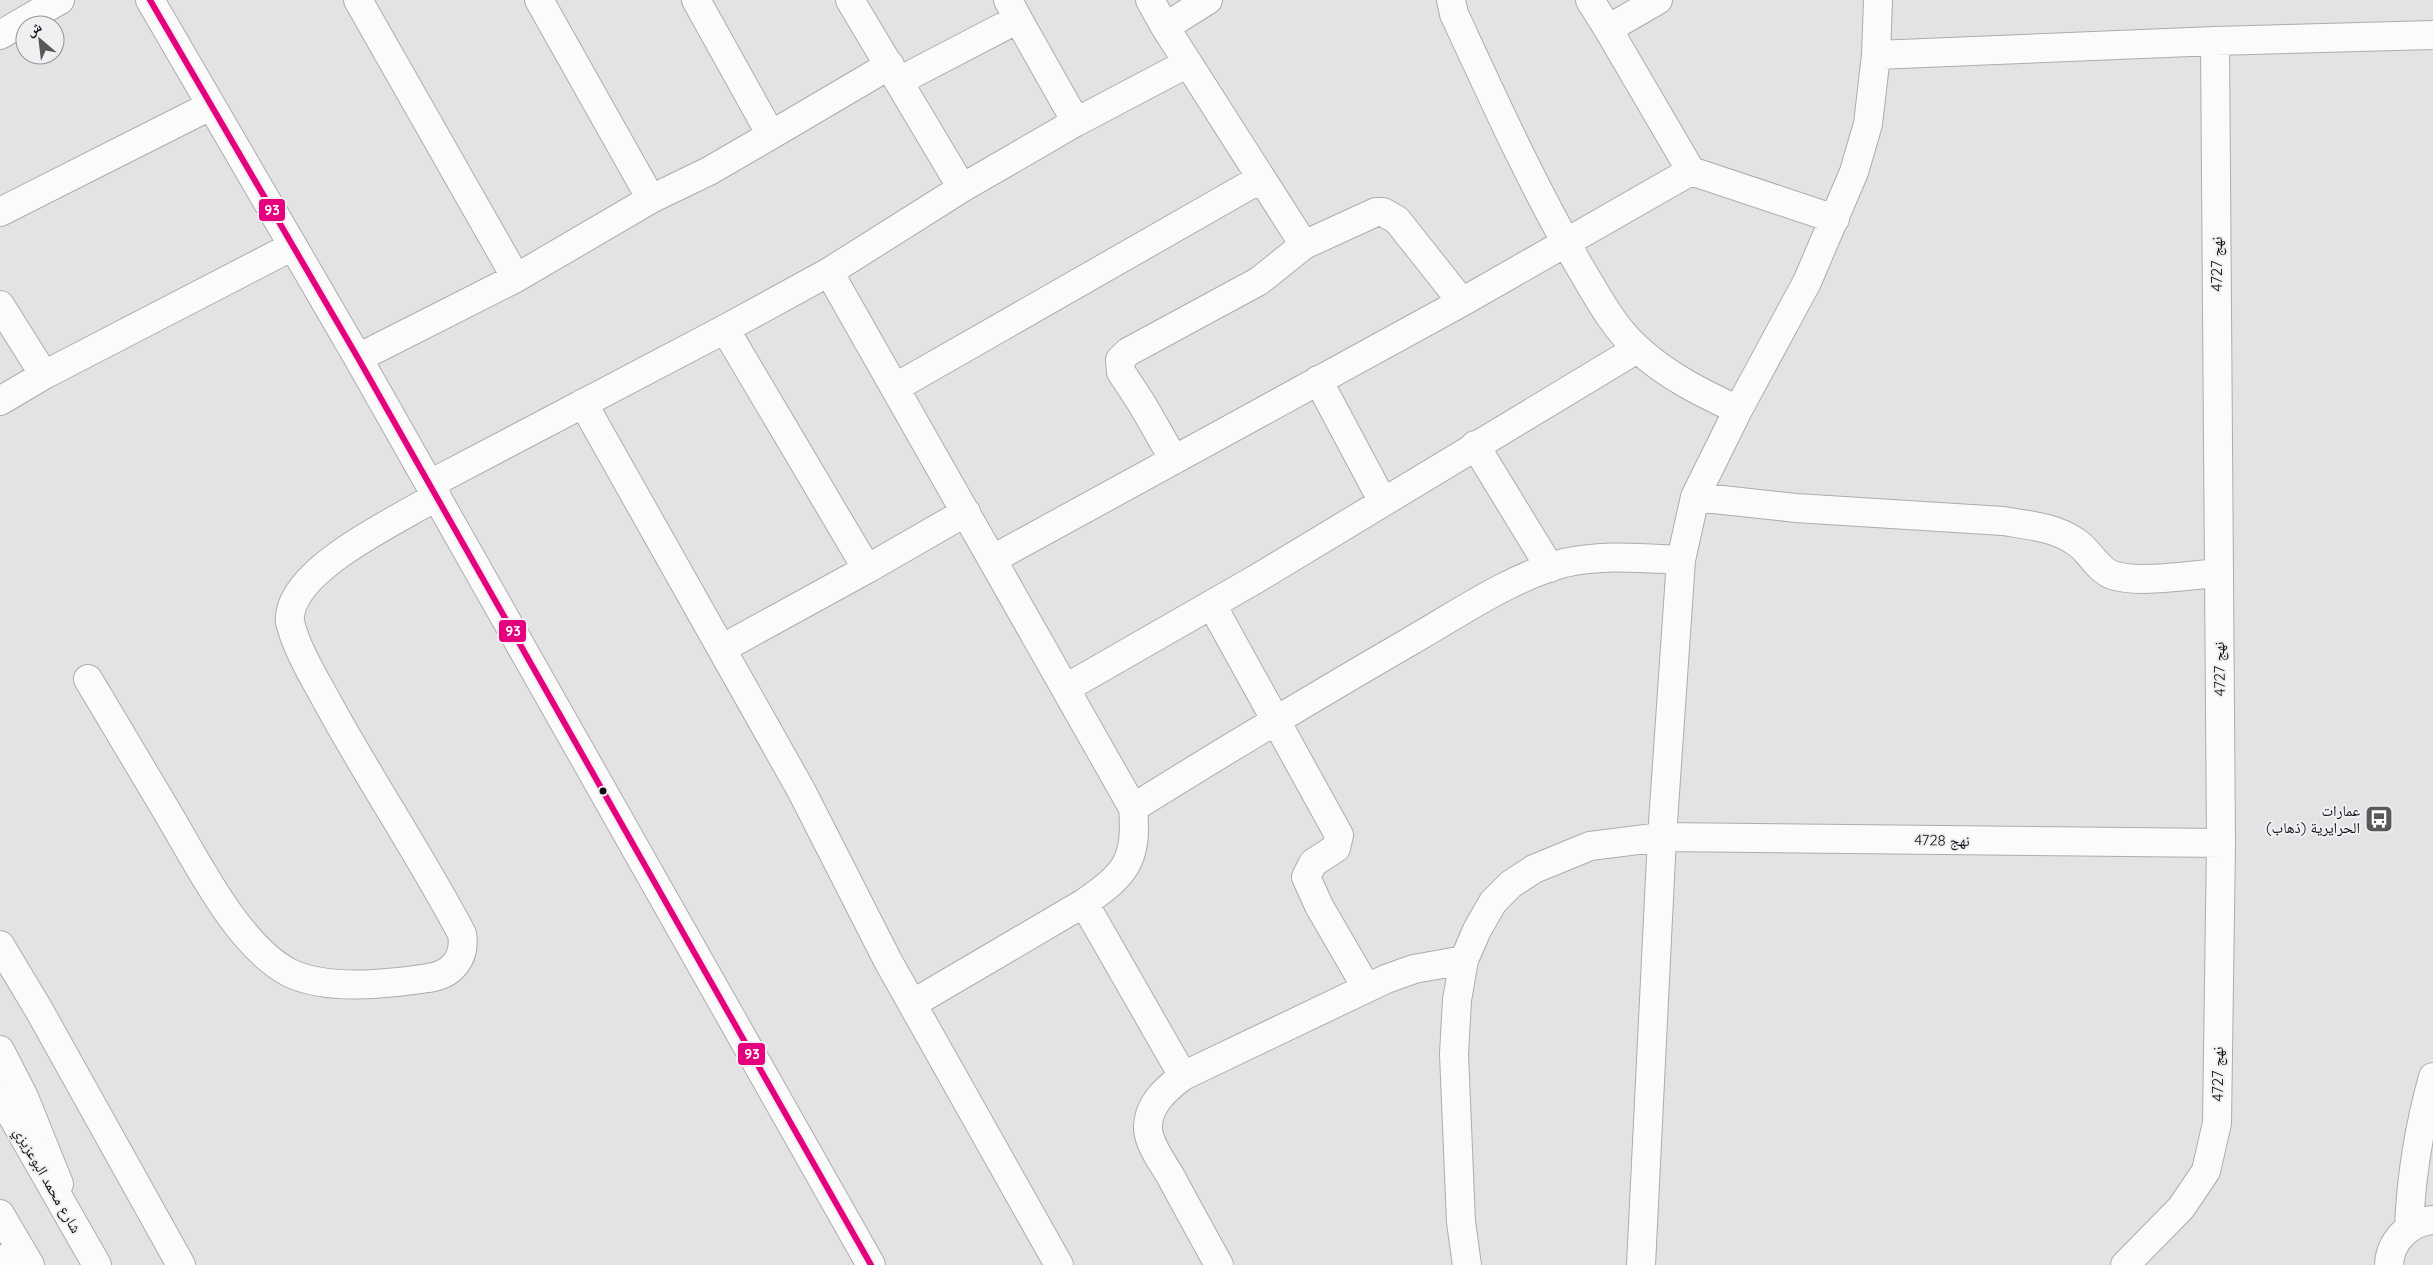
<svg xmlns="http://www.w3.org/2000/svg" width="2433" height="1265" font-family="Quicksand,'Noto Naskh Arabic',sans-serif">
  <rect width="100%" height="100%" fill="#e4e2e5"/>
  <g fill="none" stroke-linecap="round" stroke-linejoin="round">
    <defs>
      <path id="minor" d="M150,0L358,358L871,1265
        M358,0L516,278
        M539,0L651,199
        M850,0L962,188
        M1150,0L1165,27
        M1208,0L1165,27L1304,245L1376,212H1383L1397,220L1462,302
        M1451,0L1454,14C1494,100 1533,187 1581,269C1598,297 1613,327 1638,349C1667,376 1702,393 1738,410
        M1590,0L1608,29
        M1658,0L1608,29L1691,171L1835,219
        M1018,19L1076,122
        M0,35L60,0
        M1876,55L2215,41L2433,35
        M899,81L1018,19L1008,0
        M771,135L890,65
        M0,212L210,106
        M829,272L1133,808C1138,860 1126,874 1084,903L1183,1076
        M0,305L44,375
        M725,329L867,569L966,512
        M358,358L516,278L651,199L709,171L771,135L696,0
        M1318,380L1383,502
        M896,387L1260,179
        M0,401L44,375L293,246
        M583,403L801,790L888,961L1059,1265
        M1475,445L1550,568
        M1174,460L1142,404L1121,372L1120,360L1128,352L1259,281L1304,245
        M430,484L725,329L829,272L962,188L1076,122L1188,63
        M1695,497L1796,508L2003,521C2027,525 2055,527 2076,542C2089,550 2097,569 2112,575C2137,584 2190,575 2218,573
        M993,559L1462,302L1691,171
        M1212,605L1339,835L1336,848L1313,863L1306,877L1319,906L1366,987
        M723,648L867,569
        M88,679C115,724 142,770 169,815C198,864 239,947 290,973C328,991 388,984 428,978C452,975 466,958 462,934C421,856 371,782 329,705C315,679 297,651 290,622C289,618 291,609 293,604C311,560 396,521 437,496
        M1066,688L1256,579L1637,349
        M1133,808C1224,751 1316,696 1409,642C1458,614 1509,578 1564,563C1603,554 1642,558 1681,560
        M0,945L39,1010L181,1265
        M912,1004L1084,903
        M1219,1265C1203,1236 1187,1207 1171,1177C1163,1163 1149,1145 1148,1129C1147,1105 1166,1089 1183,1076L1386,979L1414,969L1464,960
        M1467,1265L1461,1222L1454,1054L1457,1000L1464,960L1477,930L1493,902L1511,884L1534,869L1590,846L1662,837L2221,843
        M1641,1265L1662,837L1681,560L1695,497L1738,410L1807,282L1854,172L1868,124L1876,55L1878,0
        M2125,1265L2181,1208L2206,1171L2217,1123L2221,843L2215,41"/>
      <path id="secondary" d="M0,1050L24,1097L59,1184
        M2409,1228C2411,1176 2419,1127 2433,1077
        M0,1259L7,1265
        M2389,1265C2390,1241 2409,1222 2433,1220"/>
      <path id="trunk" d="M0,1095L97,1265
        M0,1214L30,1265"/>
    </defs>
    <use href="#minor" stroke="#adacad" stroke-width="30"/>
    <use href="#secondary" stroke="#adacad" stroke-width="30"/>
    <use href="#trunk" stroke="#adacad" stroke-width="30"/>
    <use href="#minor" stroke="#fbfbfb" stroke-width="28"/>
    <use href="#secondary" stroke="#fbfbfb" stroke-width="28"/>
    <use href="#trunk" stroke="#fbfbfb" stroke-width="28"/>
    <defs>
      <path id="bus-1" d="M150,0L358,358L871,1265"/>
    </defs>
    <use href="#bus-1" stroke="#f2eff3" stroke-width="10"/>
    <use href="#bus-1" stroke="#e5007d" stroke-width="6"/>
  </g>
  <defs>
    <symbol id="bus-square" viewBox="-11 -11 22 22"><rect x="-9" y="-9" width="18" height="18" rx="4" fill="#5a585b" stroke="#f2eff3"/><path d="M-5-6H5V4H4V6H2V4H-2V6H-4V4H-5ZM-3.5-4V0h7V-4ZM-3.5 1.2v1.5H-2V1.2ZM2 1.2v1.5H3.5V1.2Z" fill="#fff"/></symbol>
  </defs>
  <g fill-rule="evenodd">
    <use href="#bus-square" x="2363" y="803" width="32" height="32"/>
  </g>
  <circle fill="#0f0e10" stroke="#f2eff3" stroke-width="2" cx="603" cy="791" r="4.5"/>
  <g text-anchor="middle" dominant-baseline="central" stroke-width="4" stroke-linejoin="round" paint-order="stroke">
    <g font-size="15" fill="#0f0e10" stroke="#f2eff3">
      <text transform="translate(2216 264) rotate(-90)">نهج 4727</text>
      <text transform="translate(2219 669) rotate(-91)">نهج 4727</text>
      <text transform="translate(1942 840) rotate(1)">نهج 4728</text>
      <text transform="translate(2217 1074) rotate(-90)">نهج 4727</text>
      <text transform="translate(48 1180) rotate(60)">شارع محمد البوعزيزي</text>
    </g>
    <g font-size="15" fill="#0f0e10" stroke="#f2eff3" text-anchor="end">
      <text x="2360" y="810">عمارات<tspan x="2360" dy="17">الحرايرية (ذهاب)</tspan></text>
    </g>
  </g>
  <g stroke="#f2eff3" stroke-width="2">
    <rect x="258" y="198" width="28" height="24" rx="5" fill="#e5007d"/>
    <rect x="498" y="619" width="29" height="24" rx="5" fill="#e5007d"/>
    <rect x="737" y="1042" width="29" height="24" rx="5" fill="#e5007d"/>
  </g>
  <g font-size="14" text-anchor="middle" font-weight="bold" fill="#fff">
    <text x="272" y="215">93</text>
    <text x="513" y="636">93</text>
    <text x="752" y="1059">93</text>
  </g>
  <g transform="translate(40 40) rotate(332)"><circle r="24" fill="#f2eff3" stroke="#979598"/>
  <path d="M0-4L9 19L0 12L-9 19Z" fill="#5a585b"/>
  <text y="-8" font-size="14" font-weight="bold" text-anchor="middle" fill="#0f0e10">ش</text>
  </g>
</svg>
